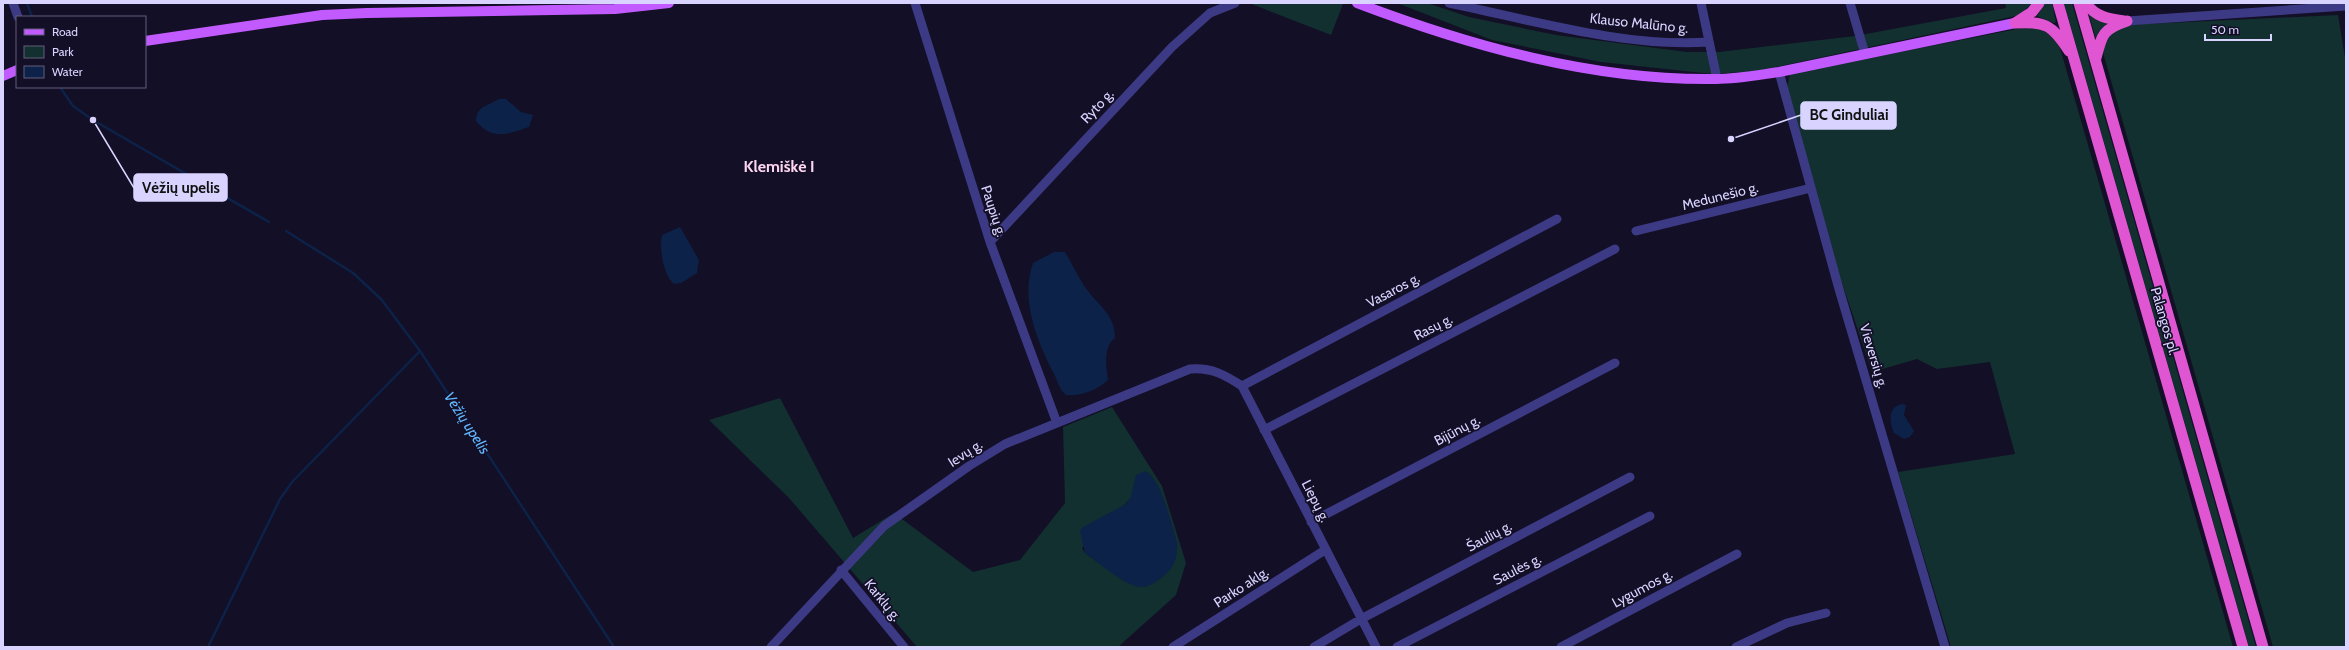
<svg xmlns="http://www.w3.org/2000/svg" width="2349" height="650" font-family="Cabin,sans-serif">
  <rect width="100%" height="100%" fill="#130f26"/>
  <path fill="#12302f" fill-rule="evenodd" d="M1249,3H1342L1343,4L1331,35Z
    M1397,3H1427L1469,17L1556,35L1687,52H1719L1855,36L2006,8L2005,3H2032L2020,15L1757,71L1712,74L1601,62L1492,40Z
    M2045,3H2052L2056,22L2054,23L2037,16Z
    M2064,3H2072L2256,647H2249Z
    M2090,14L2108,23L2096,39L2089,15Z
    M2338,15L2346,64V647H2273L2102,49C2106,36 2112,30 2124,25Z
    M2027,27C2043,26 2052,35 2060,48L2233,647H1951L1898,472L2015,454L1990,362L1937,369L1917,359L1872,372L1839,274L1787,87L1790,74Z
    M780,398L853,538L894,513L973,572L1020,560L1065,503L1063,427L1112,407L1162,486L1186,563L1176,595L1118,647H917L789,498L709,420ZM1130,499L1126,582L1085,553L1082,548Z"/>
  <path fill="#0c2248" d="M499,99H506L521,112L533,115L529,127C508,134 492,141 476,121C476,106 488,106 499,99Z
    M680,227L699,260L697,273L681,283L674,284C663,275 659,248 662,235Z
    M1054,252H1065C1073,265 1079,279 1088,291C1100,307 1115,315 1115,338C1103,347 1106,367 1108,380C1096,391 1081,396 1066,395C1059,389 1058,382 1054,374C1037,341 1020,300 1033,263Z
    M1902,404L1906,405L1904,415L1914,431L1910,437L1904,439L1894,433C1889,421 1888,407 1902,404Z
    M1145,471C1162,479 1171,524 1177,542C1178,554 1175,567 1165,575C1159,580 1151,586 1143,587C1128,589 1098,562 1085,553L1080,531L1083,527L1126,504L1130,499L1136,475Z"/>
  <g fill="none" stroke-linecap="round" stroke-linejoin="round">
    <path stroke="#0c2248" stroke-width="2.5" d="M27,3L32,17
      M60,87L73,106L93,120L269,222
      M286,231L353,273L381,299L420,351L614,647
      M208,647L280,499L292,482L420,351"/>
    <path stroke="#3d3a85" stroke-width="9" d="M13,3L18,17
      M915,3L990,242L1057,423
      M1449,3C1531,20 1626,48 1709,42
      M1701,3L1717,79
      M1850,3L1865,54
      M2127,21L2346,6
      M1779,72L1839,289L1945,647
      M1636,231L1811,188
      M990,242L1172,47L1210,13L1235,3
      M1242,386L1557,219
      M1264,430L1615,249
      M1311,522L1615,363
      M841,570L904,647
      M771,647L884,526L969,466L1005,444L1190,369C1211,367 1225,375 1242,386L1376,647
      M1173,647L1325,550
      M1314,647L1361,619L1630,477
      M1397,647L1650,516
      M1561,647L1737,554
      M1736,647L1787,623L1826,613"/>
    <path stroke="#c25bff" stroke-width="10" d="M1357,3C1470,46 1594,81 1716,79C1737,79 1758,75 1779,72L2015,23
      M145,41L322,15L367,13L615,9L669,3
      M3,76L17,70"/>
    <path stroke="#e055d1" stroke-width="11" d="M2058,3L2243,647
      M2079,3L2263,647
      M2086,3C2095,17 2109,19 2124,21
      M2015,23C2046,21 2052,25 2069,51
      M2015,23L2032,12L2039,3
      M2096,58C2102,34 2103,29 2127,21"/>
  </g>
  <g text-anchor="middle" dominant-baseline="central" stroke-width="3.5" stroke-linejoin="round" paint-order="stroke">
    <g font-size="14" fill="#d9d4ff" stroke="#130f26">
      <text transform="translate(1639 23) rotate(6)">Klauso Malūno g.</text>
      <text transform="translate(1097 106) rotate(-47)">Ryto g.</text>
      <text transform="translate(1720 196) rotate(-14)">Medunešio g.</text>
      <text transform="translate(994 211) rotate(72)">Paupių g.</text>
      <text transform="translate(1393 290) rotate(-28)">Vasaros g.</text>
      <text transform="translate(2165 321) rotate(74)">Palangos pl.</text>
      <text transform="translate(1433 327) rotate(-27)">Rasų g.</text>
      <text transform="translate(1874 356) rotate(73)">Vieversių g.</text>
      <text transform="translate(1457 430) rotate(-28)">Bijūnų g.</text>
      <text transform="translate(965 453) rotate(-33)">Ievų g.</text>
      <text transform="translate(1316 501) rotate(63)">Liepų g.</text>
      <text transform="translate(1489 536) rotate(-28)">Šaulių g.</text>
      <text transform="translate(1517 569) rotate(-27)">Saulės g.</text>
      <text transform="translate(1241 587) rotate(-33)">Parko aklg.</text>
      <text transform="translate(1642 588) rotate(-28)">Lygumos g.</text>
      <text transform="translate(883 600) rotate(51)">Karklų g.</text>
    </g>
    <g font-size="15" font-style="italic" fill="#62b6ff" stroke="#130f26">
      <text transform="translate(467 423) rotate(57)">Vėžių upelis</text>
    </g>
    <g font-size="16" font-weight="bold" fill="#ffd6f0" stroke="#130f26">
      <text x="779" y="166">Klemiškė I</text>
    </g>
  </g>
  <path fill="none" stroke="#d9d4ff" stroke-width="1.5" d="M1731 139L1801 115M93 120L134 188"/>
  <g fill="#d9d4ff" stroke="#130f26" stroke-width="1.5">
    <circle cx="1731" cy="139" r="4"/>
    <circle cx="93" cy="120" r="4"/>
  </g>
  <g fill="#d9d4ff" stroke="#d9d4ff" stroke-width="1.5">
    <rect x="1801" y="102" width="95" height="27" rx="4"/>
    <rect x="134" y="174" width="93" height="27" rx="4"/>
  </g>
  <g font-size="15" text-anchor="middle" font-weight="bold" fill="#111">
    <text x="1849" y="120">BC Ginduliai</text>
    <text x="181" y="193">Vėžių upelis</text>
  </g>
  <rect width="2349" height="650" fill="none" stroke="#d9d4ff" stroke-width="8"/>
  <rect x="16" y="16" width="130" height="72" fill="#130f26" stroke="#625e7d"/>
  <rect x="24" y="29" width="20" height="6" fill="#c25bff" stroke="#625e7d"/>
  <text x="52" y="36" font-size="12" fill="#d9d4ff">Road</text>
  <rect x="24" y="46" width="20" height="12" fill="#12302f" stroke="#625e7d"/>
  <text x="52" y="56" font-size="12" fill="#d9d4ff">Park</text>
  <rect x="24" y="66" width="20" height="12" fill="#0c2248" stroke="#625e7d"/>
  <text x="52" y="76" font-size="12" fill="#d9d4ff">Water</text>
  <path d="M2205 34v6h66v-6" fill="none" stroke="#d9d4ff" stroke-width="2"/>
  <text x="2211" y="34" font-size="12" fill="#d9d4ff" stroke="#130f26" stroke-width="3" paint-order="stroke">50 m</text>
</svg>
